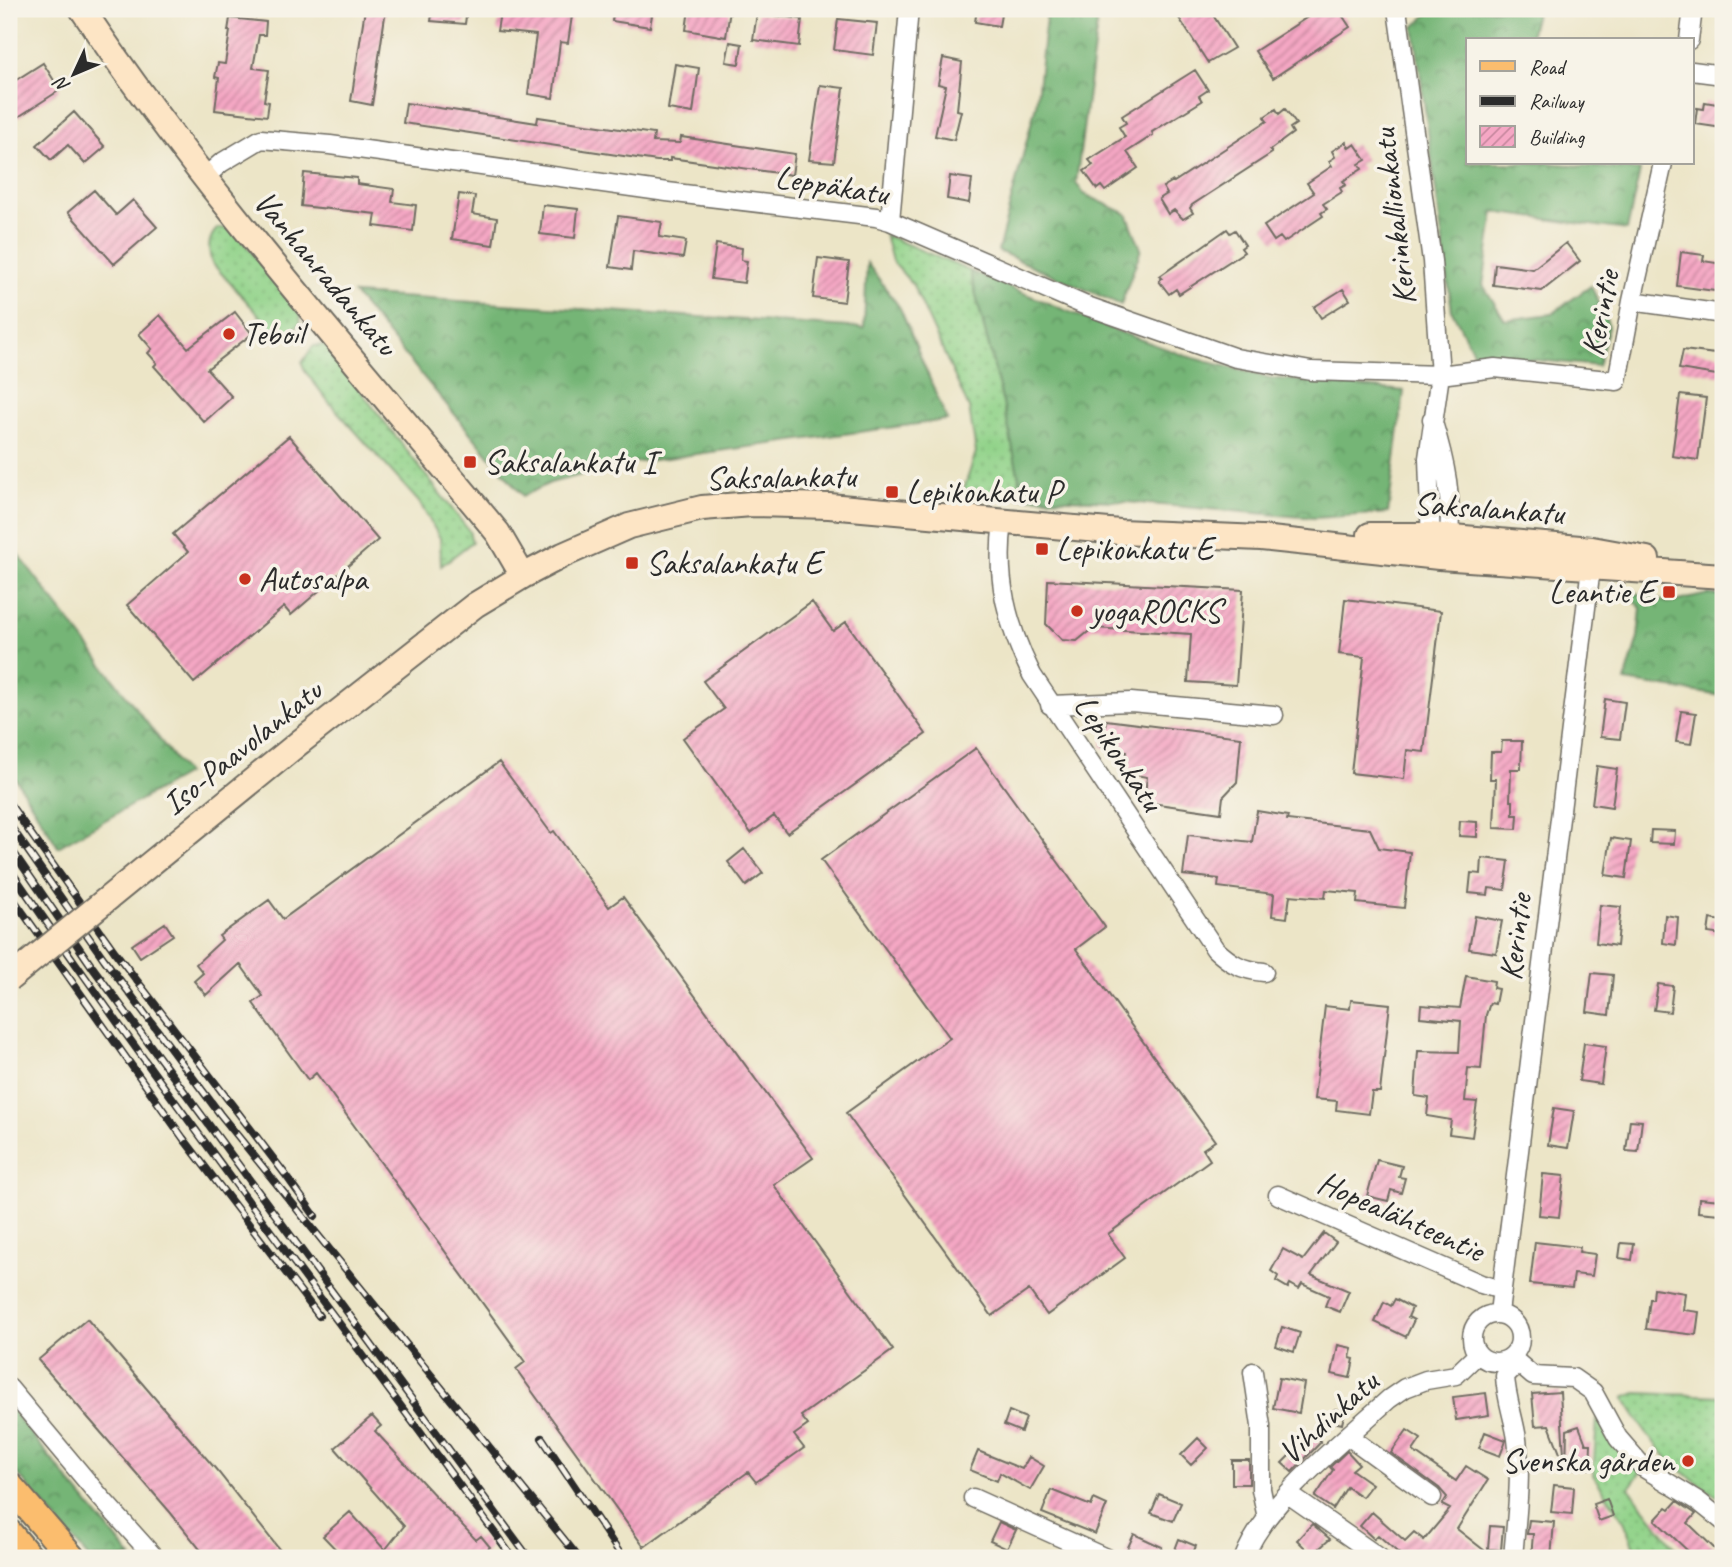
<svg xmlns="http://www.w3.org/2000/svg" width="1732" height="1567" font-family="Caveat,sans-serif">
  <defs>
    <pattern id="grass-dots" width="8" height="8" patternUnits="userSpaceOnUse" patternTransform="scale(1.75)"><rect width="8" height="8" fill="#92d38a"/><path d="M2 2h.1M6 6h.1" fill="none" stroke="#7eb577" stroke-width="1.8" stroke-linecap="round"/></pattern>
    <pattern id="forest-crowns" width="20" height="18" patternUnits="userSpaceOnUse" patternTransform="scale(1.75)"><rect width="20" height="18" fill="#75b576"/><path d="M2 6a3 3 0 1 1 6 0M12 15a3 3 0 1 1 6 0" fill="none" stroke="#609361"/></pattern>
    <pattern id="building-hatch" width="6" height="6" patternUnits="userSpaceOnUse" patternTransform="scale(1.75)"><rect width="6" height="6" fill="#f5a7c4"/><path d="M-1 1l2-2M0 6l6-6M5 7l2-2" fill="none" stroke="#c7889f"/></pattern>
  </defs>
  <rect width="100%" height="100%" fill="#f7f3e8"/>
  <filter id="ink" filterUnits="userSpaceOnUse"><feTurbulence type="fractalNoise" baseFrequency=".0143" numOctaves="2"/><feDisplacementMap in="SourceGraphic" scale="14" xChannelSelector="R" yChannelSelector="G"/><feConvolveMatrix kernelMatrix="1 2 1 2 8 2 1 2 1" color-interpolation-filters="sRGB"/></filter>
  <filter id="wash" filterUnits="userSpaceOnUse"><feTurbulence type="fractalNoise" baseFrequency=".00686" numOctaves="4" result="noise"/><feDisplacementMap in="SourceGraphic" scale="28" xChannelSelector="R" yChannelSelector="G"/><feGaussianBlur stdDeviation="1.57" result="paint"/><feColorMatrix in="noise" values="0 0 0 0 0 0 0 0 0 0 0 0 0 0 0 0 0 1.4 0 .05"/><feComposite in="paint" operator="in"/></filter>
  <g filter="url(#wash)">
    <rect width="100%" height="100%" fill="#ece5c7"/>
    <path fill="url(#grass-dots)" stroke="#5e7f5a" stroke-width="2" d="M218,228L233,229L301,314L300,323L291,332L278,336L212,263C208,250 207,238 218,228Z
      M885,235L970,271L1005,411L1023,497L963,492L976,452L969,408L913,285L892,261Z
      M325,345L469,531L472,542L441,566L440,538L419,502L329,402L305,371L302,363L313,346Z
      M1636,1393L1723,1396V1501L1675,1466L1648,1436L1624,1398Z
      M1597,1419L1616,1446L1643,1469L1629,1488L1683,1558H1638L1624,1521L1593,1475Z"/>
    <path fill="url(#forest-crowns)" stroke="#507050" stroke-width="2" d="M1047,9H1099L1076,183L1084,194L1127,214L1141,249L1121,305L998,251L1036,105Z
      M1433,9H1537L1529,40H1468V163H1547L1640,171L1627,230L1494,212L1483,285L1505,320L1551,314L1591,286L1609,326L1598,366L1474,354L1452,311L1414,27Z
      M867,263L900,308L947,420L623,464L550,483L523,496L354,294L864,328Z
      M970,271L1106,327L1186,356L1270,378L1404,391L1388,513L1314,518L1114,501L1023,497L1005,411Z
      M9,542L186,774L58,847L9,768Z
      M1632,592L1669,603L1708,594L1723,596V696L1625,681L1638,638L1641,608L1631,598Z
      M9,1407L132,1558H89L9,1464Z"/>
    <g id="blocks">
      <path fill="url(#building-hatch)" d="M365,9H386L372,105L351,101Z
        M433,9H467L465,24L431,21Z
        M516,9H573L568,43L560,42L553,98L528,94L536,35L497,31L500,12L515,13Z
        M614,9H653L650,27L612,21Z
        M689,9L730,10L726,37L686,30Z
        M977,9H1002L999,26L975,22Z
        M1182,9H1209L1234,48L1208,63L1179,18L1185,15Z
        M1320,9H1338L1350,27L1273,78L1255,51Z
        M757,13L802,19L799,46L753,40Z
        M230,18L266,22L265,35H259L253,68L269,70L264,101L269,102L267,116L215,110L219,78L215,77L218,63L225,64L230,31H228Z
        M838,19L877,23L873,55L834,50Z
        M730,42L742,44L739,64L726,62Z
        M943,58L962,62L957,110L961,111L954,140L935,136L946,86L938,84Z
        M43,63L60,90L9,123V74L16,80Z
        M675,64L699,68L693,113L668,109Z
        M1195,70L1208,90L1199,96L1202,101L1152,132L1153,135L1127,152L1138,168L1105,191L1101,186L1097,189L1084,171L1093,165L1089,160L1125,137L1119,127L1126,123L1122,116Z
        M820,85L844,88L834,162L809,160Z
        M1705,102L1723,105V128L1695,124L1697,108L1704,109Z
        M406,103L537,123L538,117L654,134L653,142L680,143L681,137L795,154L792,175L670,158V161H657L403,123Z
        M1276,109L1279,114L1285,109L1296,124L1290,128L1293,133L1270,150L1272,153L1192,205L1190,208L1193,213L1183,219L1174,210L1168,214L1159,199L1167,194L1163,187L1173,181L1174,182L1267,121L1264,117Z
        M74,112L105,147L85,164L68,145L51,160L37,145Z
        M1346,142L1349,148L1355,144L1366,160L1359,164L1362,169L1343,181L1346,185L1340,188L1342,192L1323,204L1327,209L1321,213L1323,216L1284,242L1280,237L1274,241L1264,226L1314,193L1307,183L1332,166L1329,161L1335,157L1332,151Z
        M304,173L357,178V184L394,189L392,202L416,205L413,231L374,226L376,214L301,206Z
        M950,176L972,179L969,203L947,199Z
        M94,190L116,215L133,200L157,227L114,264L68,212Z
        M459,194L475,196L472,214L497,218L493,245L452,239Z
        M543,205L578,209L575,238L540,234Z
        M618,216L662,222L659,237L686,241L683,258L633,251L631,270L610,267Z
        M1227,229L1230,233L1235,230L1245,245L1241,248L1244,252L1179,294L1176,289L1169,294L1159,281L1162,278L1160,276Z
        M1566,243L1580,261L1542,291L1493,285L1495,264L1533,269Z
        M716,244L742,248L741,260L747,261L744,283L711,279Z
        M1681,252L1704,255L1703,261L1723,264V292L1677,286Z
        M818,258L849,262L844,302L813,298Z
        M1343,289L1350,300L1321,318L1314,307Z
        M235,312L252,334L207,369L232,397L204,422L154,366L157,363L148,353L152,349L139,334L160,315L188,348Z
        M1683,350L1723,355V376L1679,369Z
        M1680,395L1706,398L1698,460L1672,456Z
        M289,436L378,540L291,615L284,607L194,683L127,605L188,552L173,534Z
        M1048,580L1243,590L1236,685L1188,682L1191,634L1093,628L1077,641L1062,640L1046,624Z
        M1345,599L1441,611L1424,752L1407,750L1404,779L1351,773L1364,657L1339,654Z
        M812,602L833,631L846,622L926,734L787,833L774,816L751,833L683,738L724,709L703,681Z
        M1605,699L1625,702L1620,739L1600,737Z
        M1681,711L1696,713L1691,744L1676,742Z
        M1106,720L1241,737L1237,782L1223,797L1221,813L1144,802L1147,777L1124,773L1126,751L1101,747Z
        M1502,741H1522L1521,769H1511L1510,801H1513V815H1518L1517,829L1494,828L1496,779H1490L1491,752H1501Z
        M976,748L1105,927L1076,949L1215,1141L1203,1149L1210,1160L1108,1234L1125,1258L1047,1315L1029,1290L992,1316L846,1113L950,1038L821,860Z
        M499,762L551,833L554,831L609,907L623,897L813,1158L774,1185L893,1350L801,1416L808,1425L794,1435L804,1448L756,1482L748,1472L644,1547L516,1369L525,1362L316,1073L308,1080L253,1003L263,996L240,964L206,995L194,981L203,973L196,964L222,940L219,936L269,900L283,919Z
        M1597,766L1617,769L1612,807L1592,804Z
        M1257,811L1288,816L1287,820L1370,829L1379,848L1410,852L1404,908L1357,903L1358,893L1326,890L1325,898L1290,895L1287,918L1272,916L1274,894L1218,887L1219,879L1183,875L1188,835L1252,842Z
        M1460,821L1477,822V837L1459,836Z
        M1651,830L1675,831L1674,844L1650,843Z
        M1611,838L1631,841L1626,878L1605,875Z
        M744,849L763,873L746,886L728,862Z
        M1482,858L1509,861L1505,890L1489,888L1488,895L1469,893L1471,873L1481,874Z
        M1600,905L1621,907L1617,946L1596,943Z
        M1665,915L1678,917L1676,945L1663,943Z
        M1475,916L1502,921L1496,953L1469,949Z
        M1710,919L1723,921V935L1708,933Z
        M165,923L173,935L140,957L132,945Z
        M1592,973L1613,975L1609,1015L1587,1012Z
        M1466,976L1494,981L1493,988L1498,989L1495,1004L1490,1003L1486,1015L1481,1069L1468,1068L1465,1101L1477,1102L1472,1137L1449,1134L1451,1120L1427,1116L1429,1098L1415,1096L1418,1051L1459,1052L1461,1021L1420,1017L1421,1005L1460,1008Z
        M1658,984L1673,986L1670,1012L1654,1010Z
        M1351,1000L1390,1004L1380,1092H1372L1369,1114L1336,1110L1337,1101L1314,1099L1325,1006L1350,1009Z
        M1584,1043L1606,1046L1601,1084L1579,1081Z
        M1554,1108L1574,1111L1568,1148L1548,1145Z
        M1630,1120L1642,1121L1638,1152L1626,1151Z
        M1377,1160L1402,1166L1399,1177L1405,1178L1401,1193L1391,1190L1388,1201L1367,1196Z
        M1543,1174L1564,1176L1559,1217L1539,1215Z
        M1699,1198L1721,1200L1720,1214L1698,1212Z
        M1324,1233L1336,1242L1311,1275L1349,1291L1340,1312L1325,1306L1329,1296L1302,1284L1299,1289L1290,1284L1288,1288L1276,1281L1278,1276L1271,1271L1283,1249L1303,1260Z
        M1535,1242L1580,1247L1579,1252L1595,1254L1592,1276L1574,1274L1572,1288L1530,1284Z
        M1621,1243L1634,1244L1632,1260L1619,1258Z
        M1654,1288L1685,1293L1683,1310L1699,1312L1696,1335L1646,1329L1650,1299H1653Z
        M1395,1299L1412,1308L1408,1317L1414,1320L1406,1337L1375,1322L1384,1302L1391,1306Z
        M87,1319L219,1473L286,1558H207L170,1512L38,1360Z
        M1282,1327L1300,1333L1294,1352L1276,1346Z
        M1338,1345L1352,1348L1350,1358L1354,1359L1350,1378L1332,1374Z
        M1279,1378L1304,1383L1299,1413L1273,1408Z
        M1560,1392L1564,1455L1561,1456L1549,1425L1535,1426L1532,1394Z
        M1486,1393L1489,1415L1456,1420L1453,1397Z
        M1335,1409L1345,1411L1342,1424L1325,1420Z
        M1009,1411L1026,1418L1021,1432L1004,1425Z
        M372,1416L381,1426L375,1431L476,1540L481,1536L490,1547L484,1553L489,1558H344L323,1536L350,1512L385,1550L404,1526L335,1448Z
        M1579,1426L1586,1444H1591L1590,1469L1566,1468L1567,1430Z
        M1407,1430L1421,1439L1413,1451L1456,1481L1466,1466L1488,1480L1457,1529L1494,1558H1404L1378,1535L1374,1539L1360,1526L1372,1512L1405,1541L1414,1532L1424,1540L1450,1509L1442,1505L1447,1497L1439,1488L1391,1453Z
        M1485,1432L1506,1440L1500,1456L1479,1448Z
        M1312,1433L1321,1442L1292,1472L1282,1463Z
        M1198,1438L1208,1448L1191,1465L1181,1455Z
        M978,1451L1022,1469L1029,1457L1044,1466L1030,1490L1000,1473L997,1481L970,1470Z
        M1347,1451L1359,1464L1352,1470L1372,1484L1362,1497L1347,1487L1333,1509L1315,1497L1333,1470L1330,1467Z
        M1232,1460H1249V1484H1232Z
        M1554,1485L1574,1487L1572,1514L1551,1512Z
        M1051,1490L1091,1506L1094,1499L1107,1505L1095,1534L1042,1513Z
        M1159,1494L1181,1503L1173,1521L1151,1513Z
        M1607,1499L1613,1516L1599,1521L1593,1504Z
        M1677,1501L1696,1514L1688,1523L1717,1551L1710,1558H1681L1688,1551L1655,1520L1667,1507L1670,1509Z
        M1529,1520L1554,1522L1551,1558H1531L1533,1534H1527Z
        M999,1522L1016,1530L1007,1549L990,1541Z
        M1312,1524L1330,1539L1312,1555L1297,1540Z
        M1490,1526L1503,1527L1501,1550L1488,1549Z
        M1134,1534L1162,1547L1157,1558H1123Z
        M1179,1539L1196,1546L1191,1558L1173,1555Z"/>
    </g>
  </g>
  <g filter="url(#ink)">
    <use href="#blocks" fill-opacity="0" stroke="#6f6c62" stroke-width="2"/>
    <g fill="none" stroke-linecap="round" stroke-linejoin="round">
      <defs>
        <path id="street" d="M1397,9L1432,261L1440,375L1428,458L1431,544
          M1689,40L1693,9
          M1692,71L1723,75
          M205,177L221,163L261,139L330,145L667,192L876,217L890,221L1084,305L1236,358L1311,371L1440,375L1495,368L1617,381L1632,301L1663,163
          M890,221L909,9
          M1632,301L1723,314
          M1432,419C1445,461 1454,501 1448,545
          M1003,522C995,578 1007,625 1032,675L1215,949C1231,964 1242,970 1264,972
          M1050,705L1131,702L1274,715
          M1278,1195L1481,1284L1501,1290
          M1499,1313L1591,567
          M1472 1338a24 24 0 1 1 48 0a24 24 0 1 1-48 0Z
          M1511,1357L1533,1376L1573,1378L1593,1392L1618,1438L1644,1468L1698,1501L1723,1521
          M1253,1372L1261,1426V1489L1267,1518
          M9,1388L101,1498L155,1558
          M1348,1436L1432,1497
          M1288,1494L1380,1558
          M973,1498L1106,1558
          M1244,1558C1265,1502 1344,1440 1389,1399L1405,1388L1426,1380L1456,1375L1478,1354
          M1513,1558C1516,1519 1522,1478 1517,1439C1514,1418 1506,1398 1505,1376L1518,1363"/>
        <path id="secondary" d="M82,9C206,194 356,361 498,533L523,576
          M1370,535H1430L1592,549L1647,559
          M300,742L475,605L523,576L563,555L629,526L702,508L752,504L829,506L1120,532L1261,538L1439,557L1723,576"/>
        <path id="primary" d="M9,1485L72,1558
          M9,1533L30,1558"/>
      </defs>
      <use href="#street" stroke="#6f6c62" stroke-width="21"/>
      <use href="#secondary" stroke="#6f6c62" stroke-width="28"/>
      <use href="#primary" stroke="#6f6c62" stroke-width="30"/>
      <use href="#street" stroke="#fff" stroke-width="18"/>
      <use href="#secondary" stroke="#fde5c5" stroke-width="24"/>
      <use href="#primary" stroke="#fbbd6e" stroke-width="26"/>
      <defs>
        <path id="rail" d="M9,803L115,952L285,1174L315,1216
          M9,824L104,959L220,1114L579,1558
          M9,846L93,968L529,1558
          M9,868C170,1103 345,1328 513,1558
          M9,893L183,1138L319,1316
          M542,1438L623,1558"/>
      </defs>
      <use href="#rail" stroke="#2b2b2b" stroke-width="8"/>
      <use href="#rail" stroke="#f7f3e8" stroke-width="5" stroke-dasharray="16" stroke-linecap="butt"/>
      <defs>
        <path id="secondary-bridge" d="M9,979L300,742"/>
      </defs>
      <use href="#secondary-bridge" stroke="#6f6c62" stroke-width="28" stroke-linecap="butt"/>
      <use href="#secondary-bridge" stroke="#fde5c5" stroke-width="24"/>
    </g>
  </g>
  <g fill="#c8321e" stroke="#f7f3e8" stroke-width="2.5">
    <circle cx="229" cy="334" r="7"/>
    <rect x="463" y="455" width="14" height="14" rx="3.5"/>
    <rect x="885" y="485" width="14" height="14" rx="3.5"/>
    <rect x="1035" y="542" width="14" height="14" rx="3.5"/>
    <rect x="625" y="556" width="14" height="14" rx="3.5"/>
    <circle cx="245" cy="579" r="7"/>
    <rect x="1662" y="585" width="14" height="14" rx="3.5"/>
    <circle cx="1077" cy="611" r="7"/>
    <circle cx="1688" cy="1461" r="7"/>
  </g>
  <g text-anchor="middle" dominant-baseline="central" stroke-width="7" stroke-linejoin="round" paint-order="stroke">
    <g font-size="33" fill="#2b2b2b" stroke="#f7f3e8">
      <text transform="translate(832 185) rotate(9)">Leppäkatu</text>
      <text transform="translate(1394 217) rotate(-97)">Kerinkallionkatu</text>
      <text transform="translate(326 273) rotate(50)">Vanhanradankatu</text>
      <text transform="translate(1600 313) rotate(-79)">Kerintie</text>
      <text transform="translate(781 477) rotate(-1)">Saksalankatu</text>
      <text transform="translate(1489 508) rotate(4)">Saksalankatu</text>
      <text transform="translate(242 747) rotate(-39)">Iso-Paavolankatu</text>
      <text transform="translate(1119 753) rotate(56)">Lepikonkatu</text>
      <text transform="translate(1515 937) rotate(-83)">Kerintie</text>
      <text transform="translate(1401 1216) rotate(24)">Hopealähteentie</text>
      <text transform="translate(1328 1417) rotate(-42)">Vihdinkatu</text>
    </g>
    <g font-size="33" fill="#2b2b2b" stroke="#f7f3e8" text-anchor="start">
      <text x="243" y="334">Teboil</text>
      <text x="484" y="462">Saksalankatu I</text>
      <text x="906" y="492">Lepikonkatu P</text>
      <text x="1056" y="549">Lepikonkatu E</text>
      <text x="646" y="563">Saksalankatu E</text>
      <text x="259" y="579">Autosalpa</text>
      <text x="1655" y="592" text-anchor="end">Leantie E</text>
      <text x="1091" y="611">yogaROCKS</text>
      <text x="1674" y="1461" text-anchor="end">Svenska gården</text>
    </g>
  </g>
  <rect width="1732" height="1567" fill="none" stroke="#f7f3e8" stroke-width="35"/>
  <rect x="1466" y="38" width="228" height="126" fill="#f7f3e8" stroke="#a5a39c" stroke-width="2"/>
  <rect x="1480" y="61" width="35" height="10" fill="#fbbd6e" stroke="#a5a39c" stroke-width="2"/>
  <text x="1529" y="74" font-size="21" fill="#2b2b2b">Road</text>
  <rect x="1480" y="96" width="35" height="10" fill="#2b2b2b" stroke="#a5a39c" stroke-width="2"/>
  <text x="1529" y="108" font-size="21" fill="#2b2b2b">Railway</text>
  <rect x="1480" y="126" width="35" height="21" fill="url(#building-hatch)" stroke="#a5a39c" stroke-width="2"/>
  <text x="1529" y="144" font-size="21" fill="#2b2b2b">Building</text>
  <g transform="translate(74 74) rotate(226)" stroke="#f7f3e8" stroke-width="5" paint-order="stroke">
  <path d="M0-5L12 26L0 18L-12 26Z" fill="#2b2b2b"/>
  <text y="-10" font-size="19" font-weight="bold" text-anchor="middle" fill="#2b2b2b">N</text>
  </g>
</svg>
